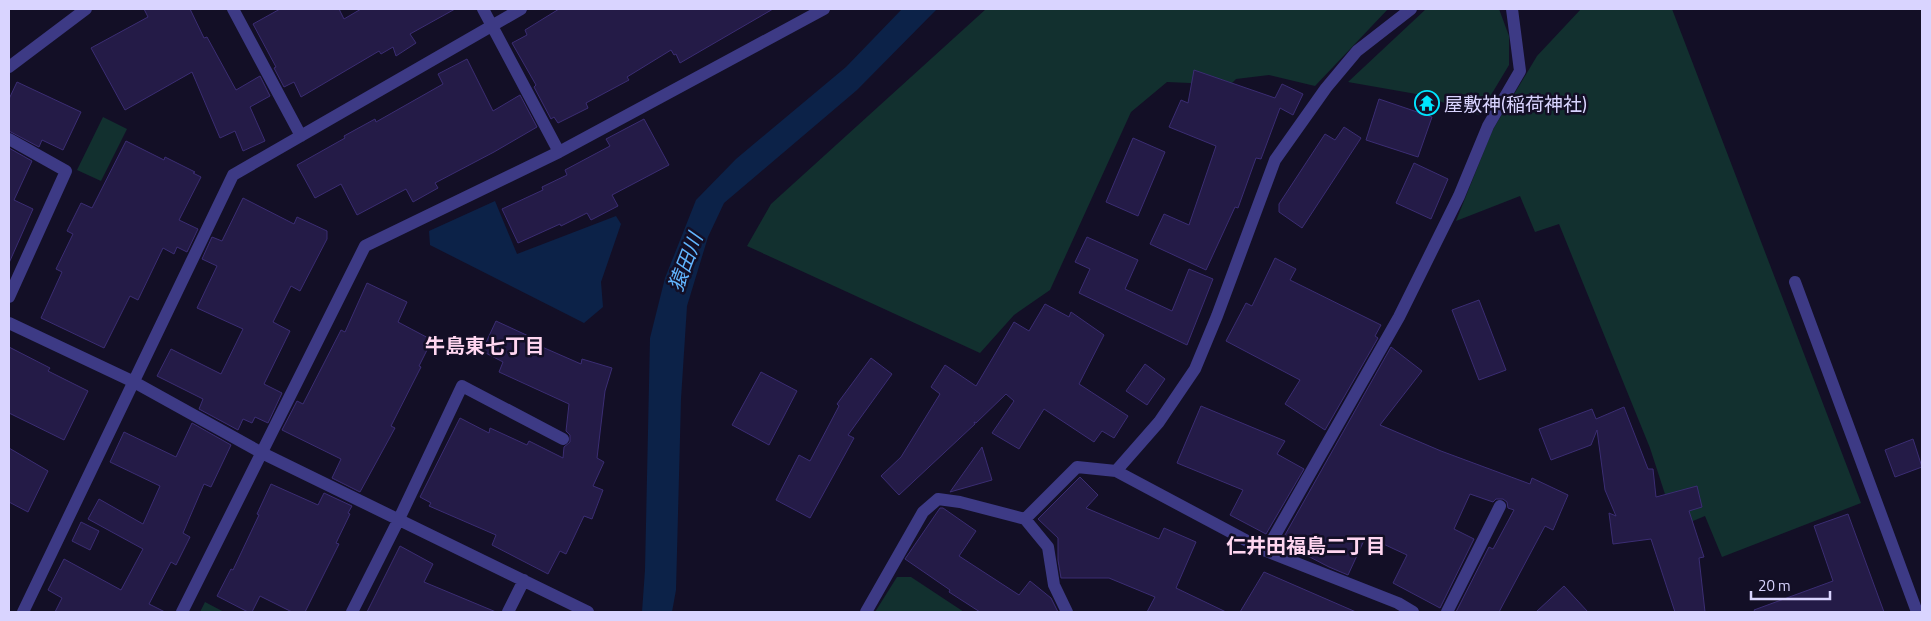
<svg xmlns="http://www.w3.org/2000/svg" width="1931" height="621" font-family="'Titillium Web','Noto Sans JP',sans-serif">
  <rect width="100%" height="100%" fill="#130f26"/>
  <path fill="#12302f" d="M986,9H1388L1315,86L1269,75L1236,79L1221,94L1190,83L1167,82L1131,112L1050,290L1014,315L980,353L747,246L771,204Z
    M1426,9H1499L1509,36V65L1479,115L1422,95L1348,82Z
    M1581,9H1672L1861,503L1722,557L1705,516L1676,528L1650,448L1559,224L1535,232L1520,196L1456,221L1492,131L1537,56Z
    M103,117L127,129L101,181L77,170Z
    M897,577H911L964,612H875Z
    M205,602L224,612H200Z"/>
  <path fill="#0c2248" d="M902,9H937L857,90L724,203L708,237L687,306L681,399L676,590L672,612H642L645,570L650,338L665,278L696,200L736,159L846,67Z
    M495,201L517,254L616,216L621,224L601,282L603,307L584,323L430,245L429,231Z"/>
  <path fill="#241b47" stroke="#3b2d73" d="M144,9H190L204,38L207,37L236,90L260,76L270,96L250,107L265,141L243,151L235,131L220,138L192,72L125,110L91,48L148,17Z
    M280,9H339L344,19L361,9H455L410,34L416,43L396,56L393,47L381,54L379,51L301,97L294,82L284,87L274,68L276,67L253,24Z
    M559,9H773L680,63L676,54L674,55L671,50L627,77L629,80L586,103L588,108L558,123L554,117L551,119L534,87L536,85L512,43L527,35L525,30Z
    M467,59L493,111L520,95L537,127L494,152L435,183L438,188L413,202L406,189L357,215L341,184L315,198L297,165L345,138L344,136L375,119L376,122L443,84L438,74Z
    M1194,70L1275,98L1282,84L1303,94L1293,115L1280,108L1261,159L1256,158L1238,208L1235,207L1206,270L1150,244L1164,214L1189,225L1216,146L1169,127L1181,100L1188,103Z
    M17,82L81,112L63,150L42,140L39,147L9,131V99Z
    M1379,99L1432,117L1418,157L1366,140Z
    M644,119L669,165L612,195L618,206L591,220L587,213L561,226L560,224L518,243L502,209L543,190L542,187L567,175L565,170L610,146L606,139Z
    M1344,127L1361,138L1302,228L1279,212V204L1325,134L1335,140Z
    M1133,138L1165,152L1138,216L1106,202Z
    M126,141L164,160L165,157L195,172L193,173L201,177L179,220L198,229L187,252L177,247L174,254L163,248L138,300L130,296L104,348L41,318L62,272L56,269L73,234L67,231L81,203L92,208Z
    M9,148L32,161L14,200L33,209L9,263Z
    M1414,163L1448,179L1431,219L1396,203Z
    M243,198L294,224L297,217L327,231V239L300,291L291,286L273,322L290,331L264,384L282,393L268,423L255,417L252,423L243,419L238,430L199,409L203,399L157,376L171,349L221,374L243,329L197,308L217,266L202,259L212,237L222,241Z
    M1087,237L1138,260L1125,289L1172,311L1189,269L1213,279L1187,345L1079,293L1090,269L1075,262Z
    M1275,258L1296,269L1290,280L1381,325L1375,336L1378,338L1325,430L1285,404L1300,380L1226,341L1246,303L1252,306Z
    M367,283L407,302L398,322L432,340L419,366L421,367L391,426L395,428L360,492L332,478L341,459L282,430L297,401L303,404L341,330L345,332Z
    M1479,300L1506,370L1479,380L1452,310Z
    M1045,304L1069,317L1071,312L1104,335L1079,384L1128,416L1114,438L1102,431L1094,442L1044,409L1019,449L992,433L1014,401L1006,394L976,423L974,422L975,424L899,495L881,476L901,457L940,394L931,387L945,365L976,386L1014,322L1029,331Z
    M496,321L535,339L533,343L581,364L582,359L612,368L605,391L597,458L604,462L593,486L603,490L592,519L584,516L566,554L560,551L548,574L492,545L496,535L429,506L431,503L420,497L460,418L489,433L490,428L527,445L529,441L563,458L564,447L570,442V435L566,431L569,404L499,372L503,362L482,351Z
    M9,347L50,368L48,371L88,391L64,440L9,413Z
    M1391,347L1422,371L1380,425L1441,451L1530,484L1532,478L1568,495L1553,530L1545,526L1499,612H1456L1489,547L1493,549L1514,510L1508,508L1507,502L1503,499H1496L1493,502L1470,494L1454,529L1474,539L1440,608L1393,583L1407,555L1366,536L1348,575L1329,567L1281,542Z
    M871,358L892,374L848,435L854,438L810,518L776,500L799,455L810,461L839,406L837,404Z
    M1145,364L1165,379L1147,405L1126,391Z
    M761,372L797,391L769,445L732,425Z
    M1201,406L1285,441L1277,454L1304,469L1266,534L1230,515L1243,490L1177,463Z
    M1624,407L1648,469H1653L1656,497L1697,486L1702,507L1689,511L1704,557L1699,558L1705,612H1675L1651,539L1613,544L1609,513L1616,516L1605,490L1597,430L1591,445L1551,460L1539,429L1592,409L1596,419Z
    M192,423L231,445L211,487L204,484L183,533L190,537L176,565L171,562L149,604L165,612H55L62,598L48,590L64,559L121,590L143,549L88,519L99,499L143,524L160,486L110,462L124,432L176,457Z
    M1913,439L1922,467L1895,477L1885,450Z
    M982,447L992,480L950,492Z
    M9,448L48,471L28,512L9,502Z
    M1080,477L1098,495L1086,508L1159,539L1164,528L1196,542L1176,588L1226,612H1147L1155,597L1109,578H1061L1058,560V538L1038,519Z
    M271,484L318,505L324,493L352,506L348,513L350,514L336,543L339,544L305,612H292L260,596L252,612H248L217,596L231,569L233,570L259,515L257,514Z
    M940,508H943L976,531L959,556L1019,595L1030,581L1051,598L1058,612H980L949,592L950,590L905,559Z
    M1848,514L1884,612H1755L1754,610L1833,581L1814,526Z
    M81,522L99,531L90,550L72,541Z
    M400,546L433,564L424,582L496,612H367Z
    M1264,572L1356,612H1240Z
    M1564,586L1588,612H1536Z"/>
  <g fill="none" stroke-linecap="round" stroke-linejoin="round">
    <path stroke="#3d3a85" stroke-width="12" d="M233,9L301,136
      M483,9L559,152
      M9,67L86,9
      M9,139L66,171L9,297
      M1795,282L1917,612
      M9,323L134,382L262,453L588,612
      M1116,471L1159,422L1195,369L1217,316L1275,160L1326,88L1357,51L1411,9
      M1025,519L1048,547L1054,585L1067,612
      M1266,551L1399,317L1459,196L1488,126L1520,71L1512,9
      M23,612L233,175L521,9
      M182,612L365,246L559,152L824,9
      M352,612L399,519L462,386L563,439
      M508,612L524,580
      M866,612L923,512L938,499L960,502L1025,519L1077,467L1116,471L1266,551L1398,603L1413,612
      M1447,612L1500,506"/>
  </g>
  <defs>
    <symbol id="temple-ring" viewBox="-11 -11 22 22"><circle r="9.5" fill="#130f26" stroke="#00e5ff" stroke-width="1.5"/><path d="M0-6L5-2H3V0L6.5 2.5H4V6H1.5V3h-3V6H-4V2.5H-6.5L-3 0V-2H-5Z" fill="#00e5ff"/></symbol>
  </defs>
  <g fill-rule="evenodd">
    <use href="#temple-ring" x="1413" y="89" width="28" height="28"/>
  </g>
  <g text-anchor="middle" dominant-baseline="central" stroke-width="5" stroke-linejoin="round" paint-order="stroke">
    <g font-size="19" fill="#d9d4ff" stroke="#130f26" text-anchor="start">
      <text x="1444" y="103">屋敷神(稲荷神社)</text>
    </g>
    <g font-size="20" font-style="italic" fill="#62b6ff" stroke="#130f26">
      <text transform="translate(685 262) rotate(-69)">猿田川</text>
    </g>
    <g font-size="20" font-weight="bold" fill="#ffd6f0" stroke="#130f26">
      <text x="485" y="345">牛島東七丁目</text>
      <text x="1306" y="545">仁井田福島二丁目</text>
    </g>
  </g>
  <rect width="1931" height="621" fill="none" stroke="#d9d4ff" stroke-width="20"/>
  <path d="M1751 591v8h79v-8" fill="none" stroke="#d9d4ff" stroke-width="2.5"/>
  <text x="1758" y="591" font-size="15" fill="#d9d4ff" stroke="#130f26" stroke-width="4" paint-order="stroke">20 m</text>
</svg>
